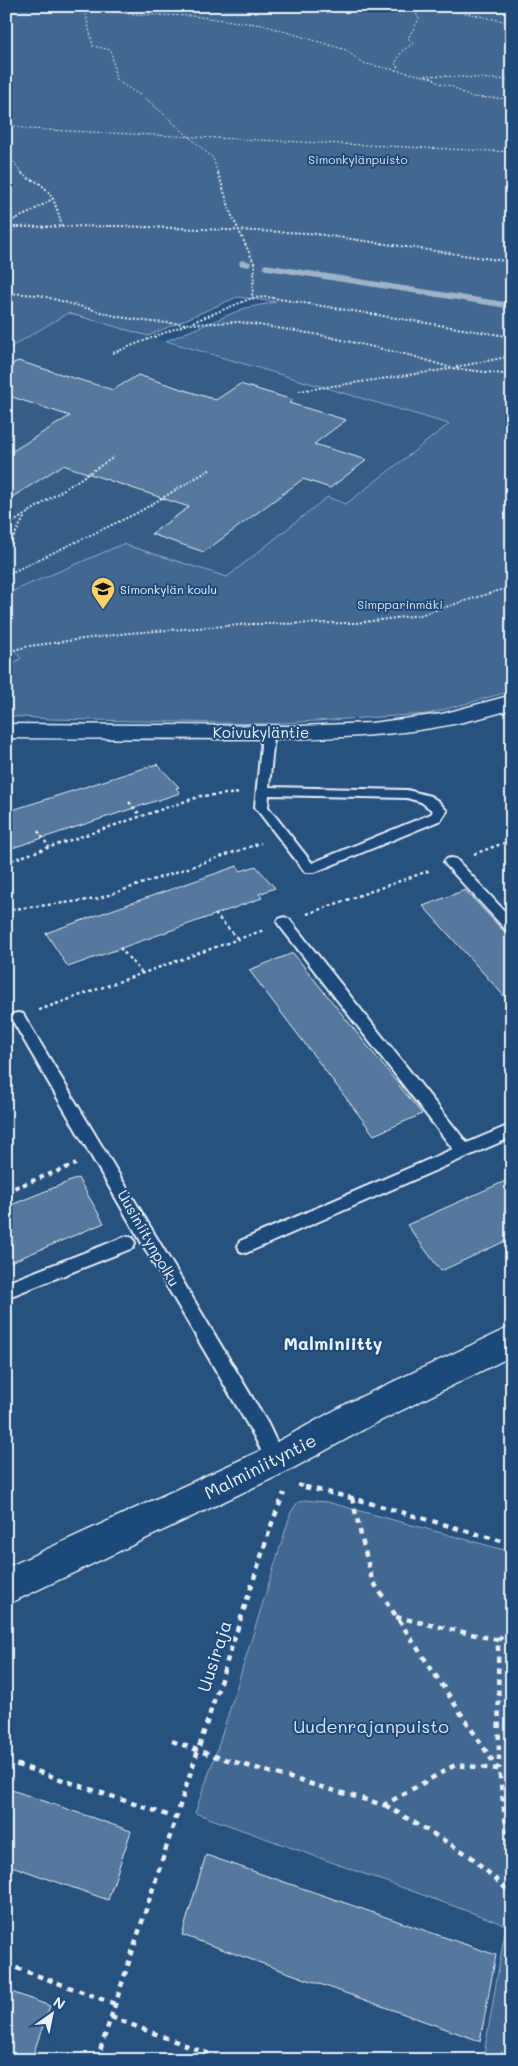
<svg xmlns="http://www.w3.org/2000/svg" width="518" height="2066" font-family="Mali,sans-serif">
  <rect width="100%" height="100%" fill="#27517f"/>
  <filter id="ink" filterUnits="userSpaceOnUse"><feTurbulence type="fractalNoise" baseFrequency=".02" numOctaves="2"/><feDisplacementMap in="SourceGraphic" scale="10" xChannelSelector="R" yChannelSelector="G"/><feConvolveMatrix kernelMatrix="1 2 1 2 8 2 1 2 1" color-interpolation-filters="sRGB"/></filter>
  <g filter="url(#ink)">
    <path fill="#355d88" d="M68,313L449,424L355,497L51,719L6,716V350Z"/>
    <path fill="#436891" stroke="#96acc4" d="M6,6H512V691L428,714L267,724L51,719L6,716V669L21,658L6,640V594L123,544L227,577L327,497L346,504L449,424L166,341L245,308L276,302L237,297L148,336L68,313L6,350Z
      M304,1500L327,1502L512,1552V2060H483L506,1925L195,1813L218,1747L291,1512L297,1503Z"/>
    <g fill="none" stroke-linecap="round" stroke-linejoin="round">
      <path stroke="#9db3c9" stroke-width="5.5" d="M242,263L248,264
        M266,267L512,306"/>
    </g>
    <path fill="#57789d" stroke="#e8f1f8" d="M18,361L113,390L138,375L216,400L240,384L293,400L289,403L346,420L314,444L367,460L330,488L303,479L204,552L151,534L189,507L63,465L6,501V455L70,416L6,395V367Z
      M157,764L179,787L176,788L180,793L6,850V812Z
      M237,866L241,871L256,866L275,888L259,894L262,898L68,967L46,933Z
      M465,890L512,940V1005L423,906Z
      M293,953L422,1114L374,1135L249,970Z
      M78,1178L104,1223L6,1264V1207Z
      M512,1178V1238L441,1271L407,1225Z
      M6,1788L131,1831L108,1900L6,1864Z
      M206,1855L496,1955L480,2041L182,1935Z
      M6,1990L50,2006L31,2060H6Z"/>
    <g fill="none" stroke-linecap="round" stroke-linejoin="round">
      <defs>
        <path id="lane" d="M266,729L272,733L273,746L269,787L407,790L430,796L438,801L447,811L441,820L315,872H305L255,807L261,746L260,733ZM269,795L407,798L421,802L433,811L431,814L312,863L268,807Z
          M451,858L456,859L512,919V933L507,931L446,865L444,862L446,859Z
          M284,917L289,919L467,1143L512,1124V1137L246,1253L240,1251L238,1246L240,1241L453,1149L279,925L277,922L279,919Z
          M18,1013L23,1014L268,1424L285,1460L283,1466L276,1469L269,1466L254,1436L11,1018L13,1014Z
          M127,1236L133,1238L135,1243L133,1248L6,1298V1283Z"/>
        <path id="street" d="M512,1326V1356L372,1425L288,1471L6,1605V1568L264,1449L348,1403Z"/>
        <path id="secondary" d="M512,695V709C417,739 325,739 226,739C153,738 80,739 6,738V724L299,726L371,723L442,714Z"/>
      </defs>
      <use href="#lane" stroke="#e8f1f8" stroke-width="4"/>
      <use href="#street" stroke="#e8f1f8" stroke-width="3"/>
      <use href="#secondary" stroke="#e8f1f8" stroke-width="3"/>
      <path stroke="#e8f1f8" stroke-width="1" stroke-dasharray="2 2" stroke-linecap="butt" d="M73,6L130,14L192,16L263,25L346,50L362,63L433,78L438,83L451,86L470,97L512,99
        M84,6L93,46L111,50L116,80L149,101L213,158L218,174
        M413,6L451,10L512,23
        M506,6L512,10
        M395,71L398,66L395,64L402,51L414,43L408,38L419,19L416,13L419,6
        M425,75L512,80
        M6,124L27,129L512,152
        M6,152L23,174"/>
      <path stroke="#e8f1f8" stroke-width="2" stroke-dasharray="2 2" stroke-linecap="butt" d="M22,173C26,179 33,179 39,183C54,194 57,209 62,226
        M218,173L232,216L255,265L252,298
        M6,223L29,213L54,198
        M6,227L120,226L309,233L512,262
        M6,293L39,295L119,317L152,322L189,324L240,322L320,335L413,356L451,368L512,375
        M193,322L252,298L267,297L512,337
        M113,353L187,324
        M456,367L512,356
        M299,391L449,369
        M6,527L114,457
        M6,551L25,516
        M6,575L137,513L211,469
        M6,652L29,646L129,633L252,624L356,623L420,615L504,589L512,584"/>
      <path stroke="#e8f1f8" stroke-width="2.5" stroke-dasharray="3 3" stroke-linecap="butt" d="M129,802L141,816
        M38,831L49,847
        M474,854L512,840
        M6,862L201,796L241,793
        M6,910L97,899L261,843
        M215,914L238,939
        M307,914L431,870
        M120,948L142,973
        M39,1010L264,930"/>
      <path stroke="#e8f1f8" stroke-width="4" stroke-dasharray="4.5 4.5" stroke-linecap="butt" d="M6,1191L76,1164
        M298,1485L310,1488"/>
      <path stroke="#e8f1f8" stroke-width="4.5" stroke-dasharray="5.5 5.5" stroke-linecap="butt" d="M305,1487L352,1498L512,1544
        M352,1498L372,1580L498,1769
        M396,1617L498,1640L499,1769
        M498,1640L512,1627
        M172,1741L214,1756L384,1805L455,1765L499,1769L512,1874
        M6,1761L176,1818
        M385,1805L470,1856L512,1894
        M6,1964L115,2004
        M111,2017L225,2060
        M97,2060L272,1523L284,1493"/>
      <use href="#lane" fill="#1f4a7a" fill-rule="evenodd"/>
      <use href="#street" fill="#1f4a7a" fill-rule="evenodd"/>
      <use href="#secondary" fill="#1f4a7a" fill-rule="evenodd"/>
    </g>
  </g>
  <defs>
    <symbol id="school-pin" viewBox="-11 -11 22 30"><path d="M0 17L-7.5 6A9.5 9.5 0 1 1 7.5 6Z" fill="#ffd166" stroke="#1f4a7a"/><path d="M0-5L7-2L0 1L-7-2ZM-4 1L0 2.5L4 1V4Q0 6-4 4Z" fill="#111"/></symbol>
  </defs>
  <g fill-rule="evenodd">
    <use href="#school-pin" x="89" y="575" width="28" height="38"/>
  </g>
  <g text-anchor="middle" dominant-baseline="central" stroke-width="4" stroke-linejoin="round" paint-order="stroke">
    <g font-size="12" fill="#d8e3ee" stroke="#1f4a7a">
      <text x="358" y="159">Simonkylänpuisto</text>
      <text x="400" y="604">Simpparinmäki</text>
    </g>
    <g font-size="12" fill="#e8f1f8" stroke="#1f4a7a" text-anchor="start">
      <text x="120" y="589">Simonkylän koulu</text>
    </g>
    <g font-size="15" fill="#e8f1f8" stroke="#1f4a7a">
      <text x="261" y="732">Koivukyläntie</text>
      <text transform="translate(149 1238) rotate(60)">Uusiniitynpolku</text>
    </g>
    <g font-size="18" font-weight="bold" fill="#e8f1f8" stroke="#1f4a7a">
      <text x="333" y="1343">Malminiitty</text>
    </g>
    <g font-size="18" fill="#e8f1f8" stroke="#1f4a7a">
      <text transform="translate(260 1466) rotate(-27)">Malminiityntie</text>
      <text transform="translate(214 1656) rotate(-72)">Uusiraja</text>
    </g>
    <g font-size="18" fill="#d8e3ee" stroke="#1f4a7a">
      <text x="371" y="1726">Uudenrajanpuisto</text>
    </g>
  </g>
  <rect width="518" height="2066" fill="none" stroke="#1f4a7a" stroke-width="25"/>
  <rect x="12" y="12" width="493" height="2041" fill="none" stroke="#e8f1f8" stroke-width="2" filter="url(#ink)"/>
  <g transform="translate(52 2014) rotate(33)" stroke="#1f4a7a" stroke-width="4" paint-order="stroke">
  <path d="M0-4L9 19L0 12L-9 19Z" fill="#e8f1f8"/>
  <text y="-8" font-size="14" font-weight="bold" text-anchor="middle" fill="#e8f1f8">N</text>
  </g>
</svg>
